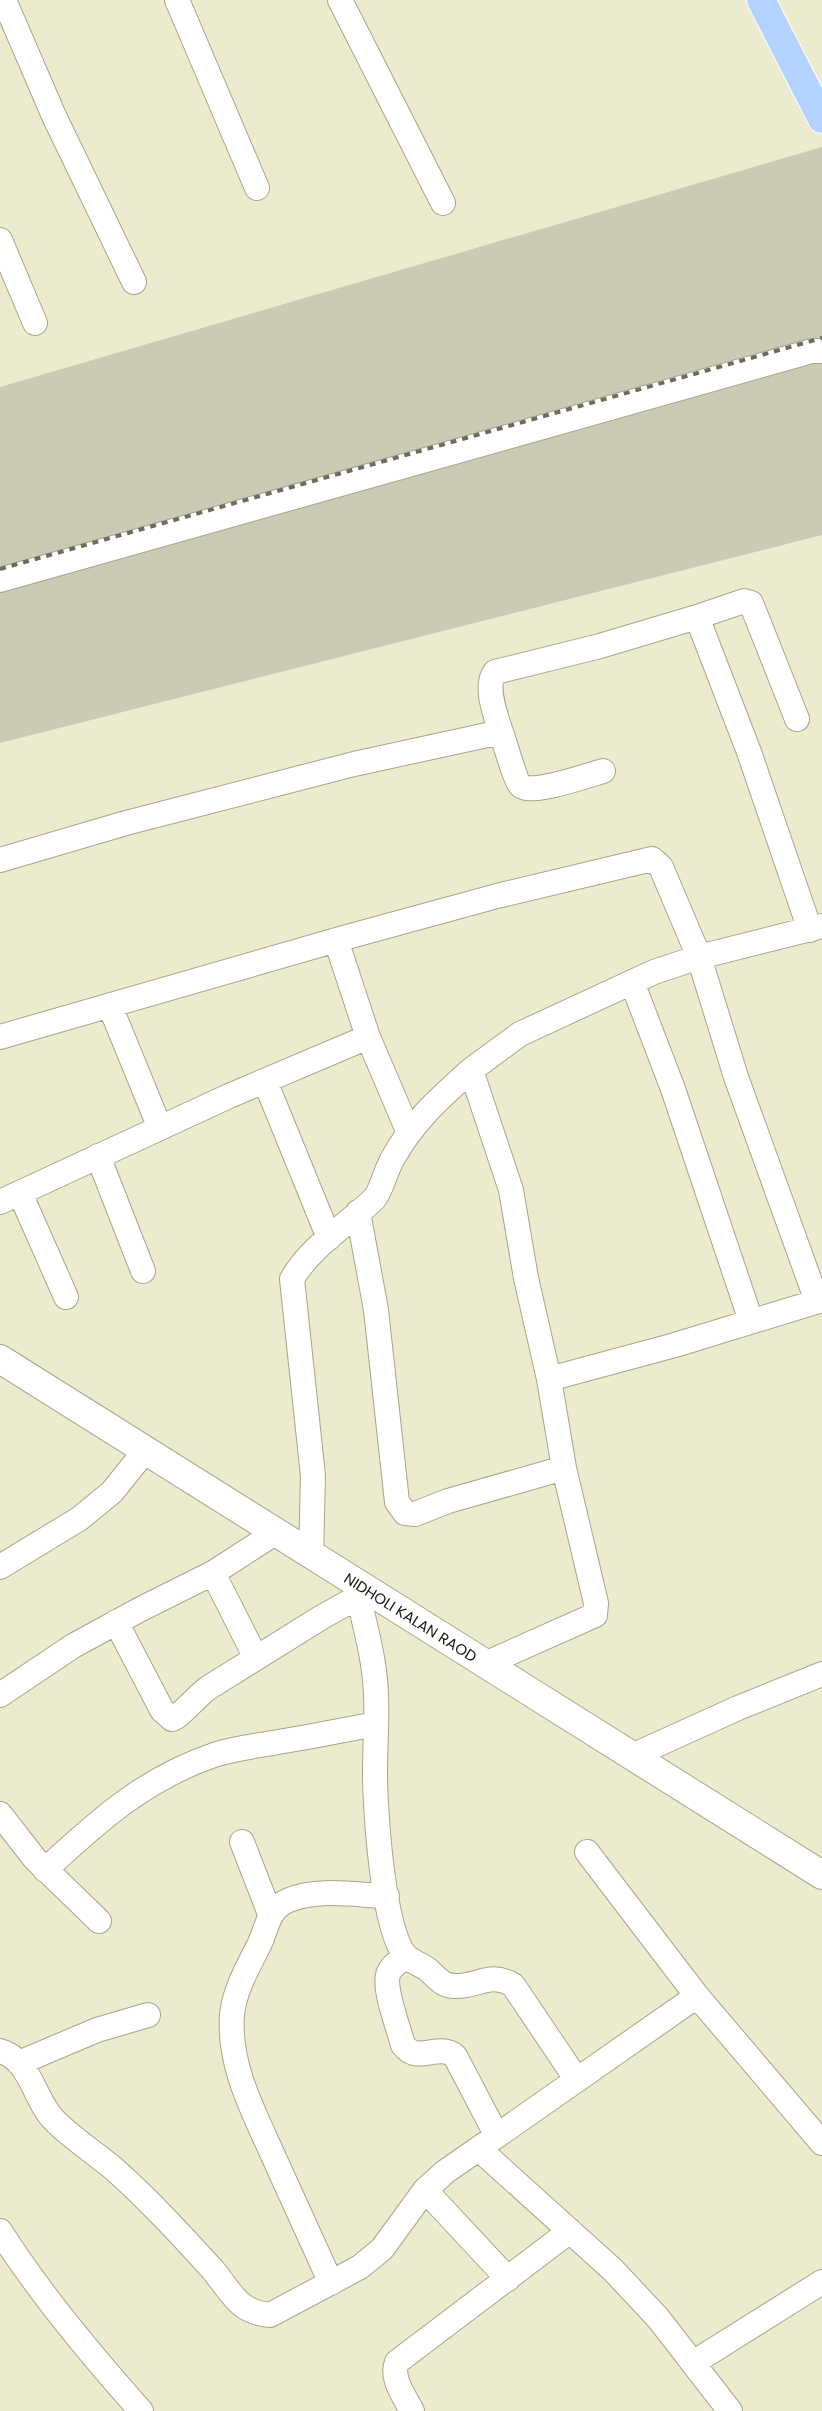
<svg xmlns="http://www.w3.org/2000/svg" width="822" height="2411" font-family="Poppins,sans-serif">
  <rect width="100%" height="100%" fill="#edebce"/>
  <path fill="#cbcab4" d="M822,147V535L0,743V387Z"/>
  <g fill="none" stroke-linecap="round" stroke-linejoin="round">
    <defs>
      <path id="minor" d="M4,0L54,116L134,282
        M177,0L257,188
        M340,0L443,203
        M0,240L35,323
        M0,580L812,351H822
        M697,617L744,601L751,603L797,719
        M501,732C505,742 515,781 521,786C532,795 589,775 603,771
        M0,860L126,823L354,764L501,732C496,716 484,687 495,672L600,646L697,617L749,752L810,930
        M336,940L368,1037
        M632,982L673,1089L751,1321
        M110,1006L160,1128
        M0,1037L347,937L497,896L652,859L661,867L699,957L736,1077L817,1301
        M265,1081L329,1238
        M98,1156L143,1271
        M20,1193L66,1297
        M0,1202L229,1096L368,1037L409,1133
        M358,1212L376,1310L397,1502L405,1513L415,1514L448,1501L564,1468
        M549,1379L526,1278L511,1190L471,1070L520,1034L654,972L699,957L822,926
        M311,1556L313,1476L292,1279C311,1246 346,1226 374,1199C381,1192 386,1169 393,1158C414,1120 440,1098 471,1070
        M0,1567L79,1519L112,1492L145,1451
        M213,1573L256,1658
        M355,1583C361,1610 369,1637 373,1664C379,1700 375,1737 375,1774C375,1808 383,1936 407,1957C413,1962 421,1965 427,1969C436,1976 441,1986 455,1986C478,1987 489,1971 513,1985L577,2080
        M116,1622L162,1710L172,1719C180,1717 198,1695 208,1688L322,1617L358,1597
        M485,1664L595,1615L596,1603L564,1468L549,1379L675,1345L822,1300
        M0,1695L73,1646L139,1610L213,1573L275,1533
        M632,1756L738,1708L822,1674
        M0,1814L35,1859L99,1921
        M242,1842L270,1914
        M587,1852L697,1996L822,2143
        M45,1870C98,1821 144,1779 214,1755C235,1748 257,1746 278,1742C311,1737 343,1730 376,1724
        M407,1957C400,1961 393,1964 389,1972C382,1986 399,2029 403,2045C418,2065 438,2042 455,2056L497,2136
        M0,2051C31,2059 34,2101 55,2121C73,2139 95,2153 114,2169C149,2200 181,2235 213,2270C232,2293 238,2312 270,2315L360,2267L382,2249L425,2190L445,2172L697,1996
        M19,2063L97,2030L148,2015
        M479,2149L613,2270L658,2318L730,2411
        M425,2190L508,2279
        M0,2231C40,2294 91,2355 141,2411
        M331,2283C313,2243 294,2202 276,2162C256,2116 228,2068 232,2015C234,1991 248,1967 259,1945C268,1927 267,1909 289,1900C318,1888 356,1895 387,1896
        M693,2363L822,2282
        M412,2411C405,2397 390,2378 397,2362L570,2231"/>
      <g id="tertiary">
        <path id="s1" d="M0,1359L822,1875"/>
      </g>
      <path id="primary" d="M761,0L822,119"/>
    </defs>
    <use href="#minor" stroke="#a7a68b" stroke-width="26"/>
    <use href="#tertiary" stroke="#a7a68b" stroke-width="30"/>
    <use href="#primary" stroke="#fff" stroke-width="30"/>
    <use href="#minor" stroke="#fff" stroke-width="24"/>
    <use href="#tertiary" stroke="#fff" stroke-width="28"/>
    <use href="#primary" stroke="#b3d2fe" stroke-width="28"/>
    <path stroke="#6d6c5a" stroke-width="4" stroke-dasharray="6 6" stroke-linecap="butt" d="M0,569L822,338"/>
  </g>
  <g text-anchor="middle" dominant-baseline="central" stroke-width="4.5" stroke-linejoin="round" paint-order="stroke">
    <g font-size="15" fill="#1b1a10" stroke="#edebce">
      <text stroke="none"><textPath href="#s1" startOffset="485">NIDHOLI KALAN RAOD</textPath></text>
    </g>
  </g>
</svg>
